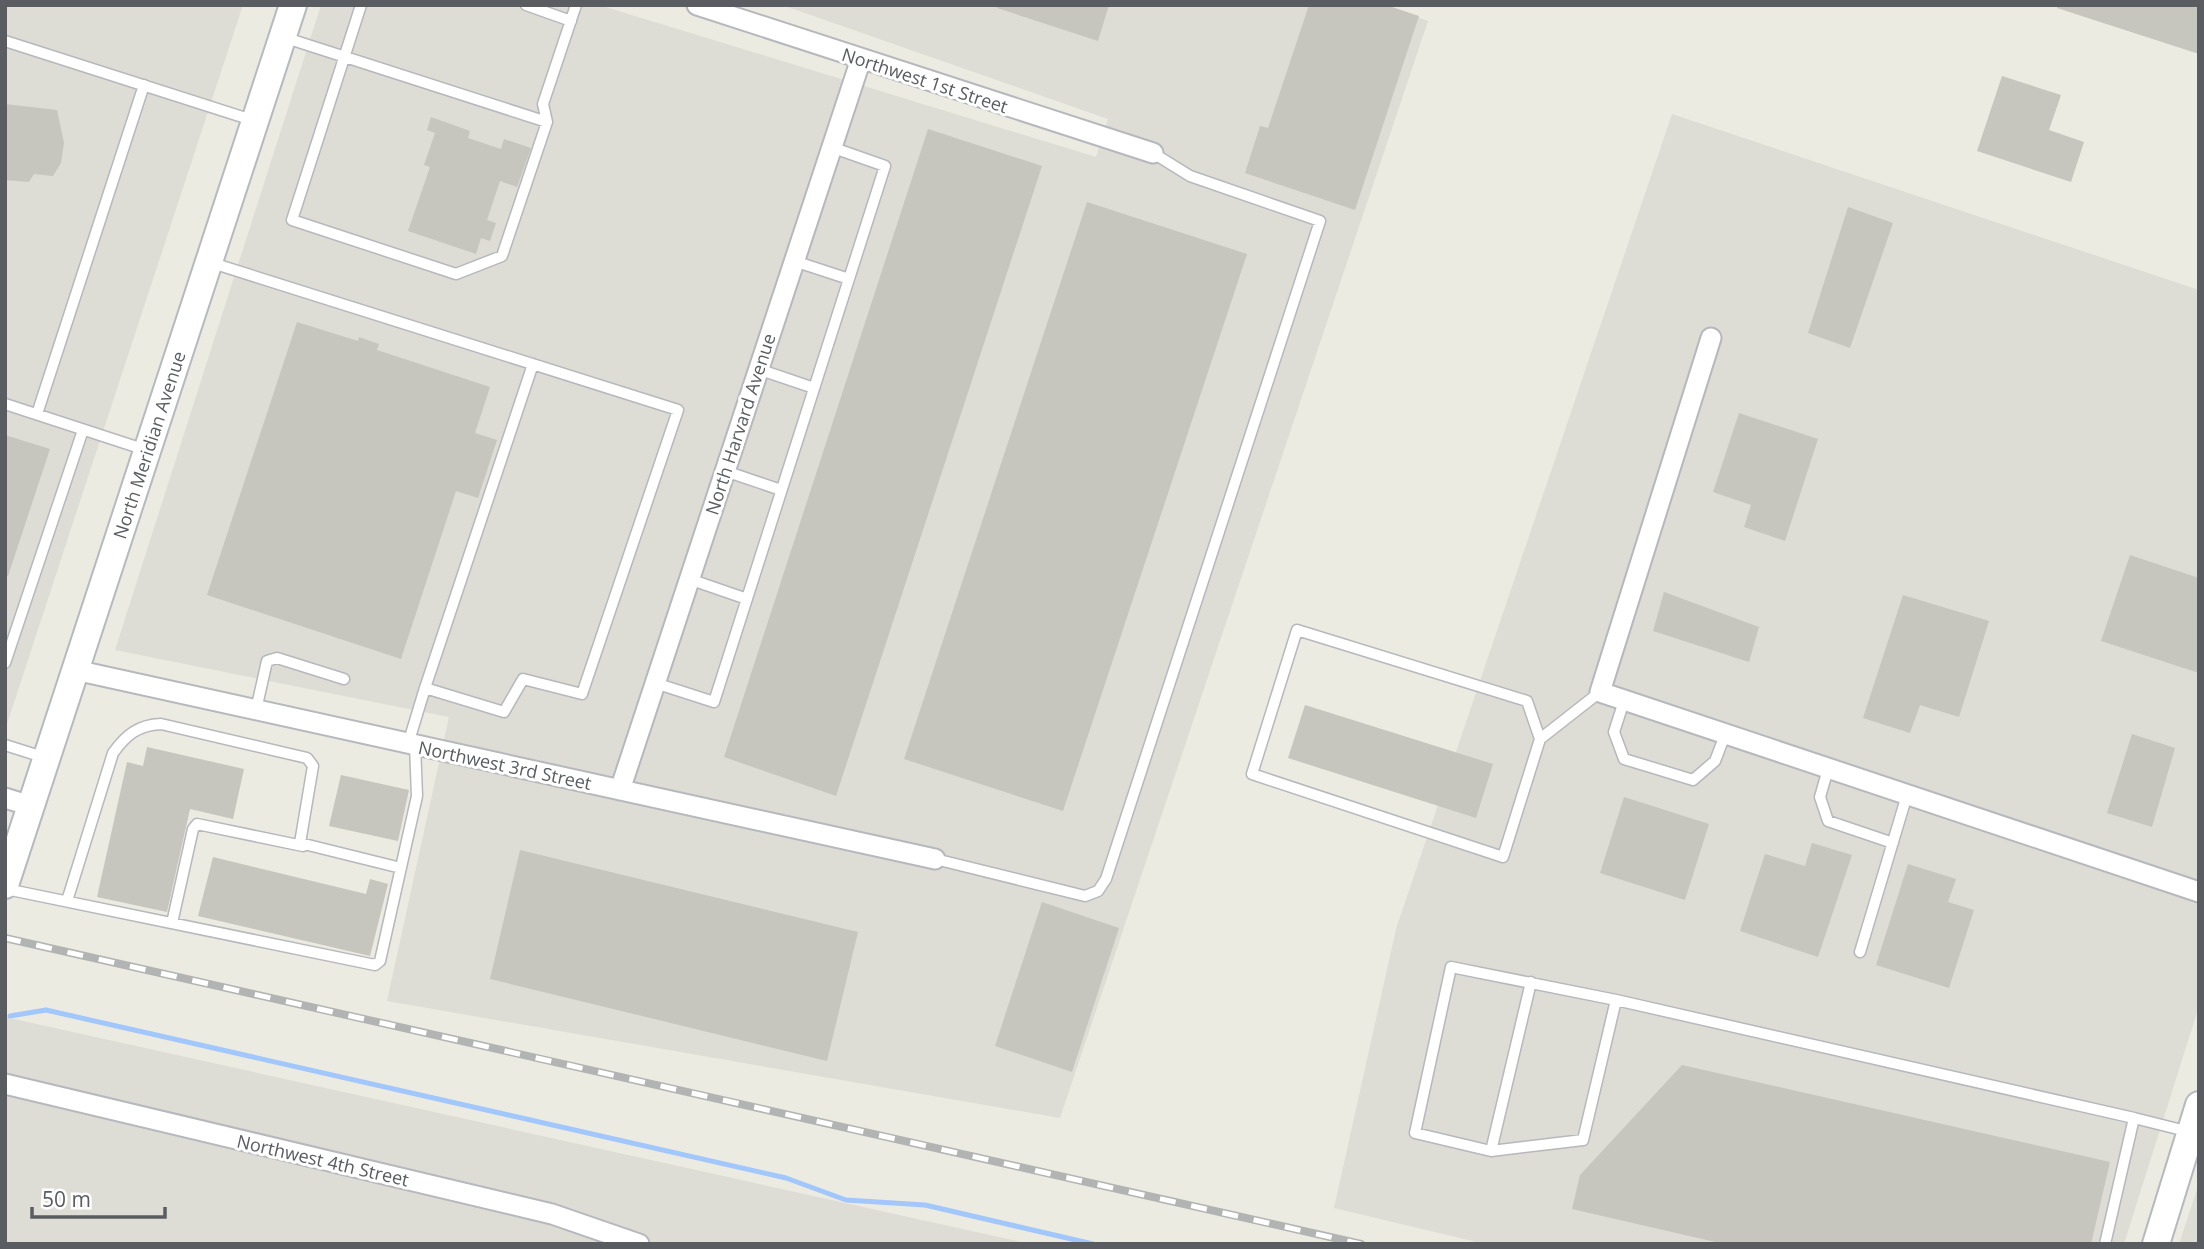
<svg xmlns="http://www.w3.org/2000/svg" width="2204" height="1249" font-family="'Open Sans',sans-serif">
  <rect width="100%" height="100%" fill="#ecebe1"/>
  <path fill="#dddcd5" d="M5,5H243L5,730Z
    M321,5H599L1096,157L1108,119L782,5H1385L1428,21L1060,1118L387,1001L449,717L115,650Z
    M1672,114L2199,290V1006L2124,1244H1485L1334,1208L1396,929Z
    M5,1017L1030,1244H5Z
    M2199,1183V1244H2179Z"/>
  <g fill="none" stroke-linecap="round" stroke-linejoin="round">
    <path stroke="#a1c7fc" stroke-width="5" d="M10,1016L46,1010L786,1178L846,1200L925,1205L1093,1244"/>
  </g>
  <path fill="#c6c5be" d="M997,5H1109L1098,41L997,8Z
    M1309,5H1386L1419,16L1355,210L1245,173L1260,126L1268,128Z
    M2057,5H2199V54L2057,8Z
    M2002,76L2061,95L2049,130L2084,142L2071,182L1977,151Z
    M5,104L57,110L64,143L61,163L53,176L34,174L29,182L5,180Z
    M431,117L470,131L468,138L501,149L504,139L531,148L517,187L500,181L487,220L496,223L490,241L481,238L476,254L408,231L430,167L424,165L435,133L427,130Z
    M928,129L1042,166L836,796L724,757Z
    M1087,202L1247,254L1063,811L904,759Z
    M1848,207L1893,223L1850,348L1808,333Z
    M297,322L358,341L359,337L379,344L377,350L490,387L475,433L497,440L478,498L456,491L401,659L207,595Z
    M1739,413L1818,439L1785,541L1744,527L1751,505L1713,492Z
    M5,435L50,449L8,576L5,575Z
    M2130,555L2199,578V673L2101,641Z
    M1664,592L1759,627L1749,662L1653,631Z
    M1903,595L1989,621L1959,717L1920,705L1910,733L1863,718Z
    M1305,705L1493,764L1476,818L1288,758Z
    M2132,734L2175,748L2152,827L2107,813Z
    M147,747L244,769L233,819L190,809L167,912L97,897L127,762L143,766Z
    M341,775L409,790L398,841L329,826Z
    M1624,797L1709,824L1685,900L1600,873Z
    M1812,843L1852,855L1818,957L1740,931L1765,854L1805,866Z
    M520,850L858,932L827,1061L490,979Z
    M213,857L366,894L370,879L388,884L370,956L198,916Z
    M1908,864L1956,879L1948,902L1974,910L1949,988L1876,965Z
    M1042,902L1119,928L1072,1072L995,1046Z
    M1682,1065L2110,1162L2091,1244H1724L1572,1209L1580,1175Z"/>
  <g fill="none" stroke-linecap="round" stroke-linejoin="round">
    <defs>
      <path id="lane" d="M526,5L571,21
        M283,37L547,122L502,256L456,274L292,220L361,5
        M5,41L255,121
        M547,122L543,104L576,5
        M794,261L849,279
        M209,262L678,410L582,694L523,679L504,712L425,688L533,364
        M758,369L814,388
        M5,404L146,450
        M37,414L144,85
        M725,471L781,490
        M689,579L747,599
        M5,663L83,430
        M655,683L714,702L885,166L831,147
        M1624,701L1614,732L1624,759L1693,780L1715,761L1725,735
        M256,710L267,661L277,658L344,679
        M1540,739L1527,701L1297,630L1252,774L1503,857L1540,739L1600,692
        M408,744L425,688
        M5,745L46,758
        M1828,769L1820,797L1828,821L1893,843
        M935,859L1085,896L1098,891L1106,879L1320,221L1190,176L1153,153
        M6,889L375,965L380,961L417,796L415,745
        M67,901L113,753C126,735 138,725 161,724L307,758L313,766L300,843L401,868
        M172,923L193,829L197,824L303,846
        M1860,952L1907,795
        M1616,1000L1583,1140L1491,1151L1415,1133L1451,967L1616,1000L2134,1118L2105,1244
        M2134,1118L2190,1132
        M1491,1151L1531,982"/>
      <path id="street" d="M697,5L1153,153
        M1711,338L1600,692L2199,892
        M75,670L935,859
        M620,790L861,59
        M5,798L31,806
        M5,1084L552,1214L639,1244"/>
      <path id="secondary" d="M5,885L293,5
        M2156,1244L2199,1105"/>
    </defs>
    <use href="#lane" stroke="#b6b8bd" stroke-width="13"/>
    <use href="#street" stroke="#b6b8bd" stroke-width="23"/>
    <use href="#secondary" stroke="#b6b9bf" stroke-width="30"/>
    <use href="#lane" stroke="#fff" stroke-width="10"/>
    <use href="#street" stroke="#fff" stroke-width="19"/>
    <use href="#secondary" stroke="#fff" stroke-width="26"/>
    <defs>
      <path id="rail" d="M5,938L1361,1244"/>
    </defs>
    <use href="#rail" stroke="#b2b3b3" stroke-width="8"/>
    <use href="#rail" stroke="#fff" stroke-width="5" stroke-dasharray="16" stroke-linecap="butt"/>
  </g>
  <g text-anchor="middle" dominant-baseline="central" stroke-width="6" stroke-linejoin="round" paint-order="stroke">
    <g font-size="18" fill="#595c61" stroke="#fff">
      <text transform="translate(925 80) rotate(18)">Northwest 1st Street</text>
      <text transform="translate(740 424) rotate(-72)">North Harvard Avenue</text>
      <text transform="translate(149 445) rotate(-72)">North Meridian Avenue</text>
      <text transform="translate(505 765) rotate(12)">Northwest 3rd Street</text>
      <text transform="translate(323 1160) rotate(13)">Northwest 4th Street</text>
    </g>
  </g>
  <rect width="2204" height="1249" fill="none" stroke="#595c61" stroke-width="14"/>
  <path d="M32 1207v10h133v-10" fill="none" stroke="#595c61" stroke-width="3.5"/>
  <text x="42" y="1207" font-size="21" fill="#595c61" stroke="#ffffff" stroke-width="5" paint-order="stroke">50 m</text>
</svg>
